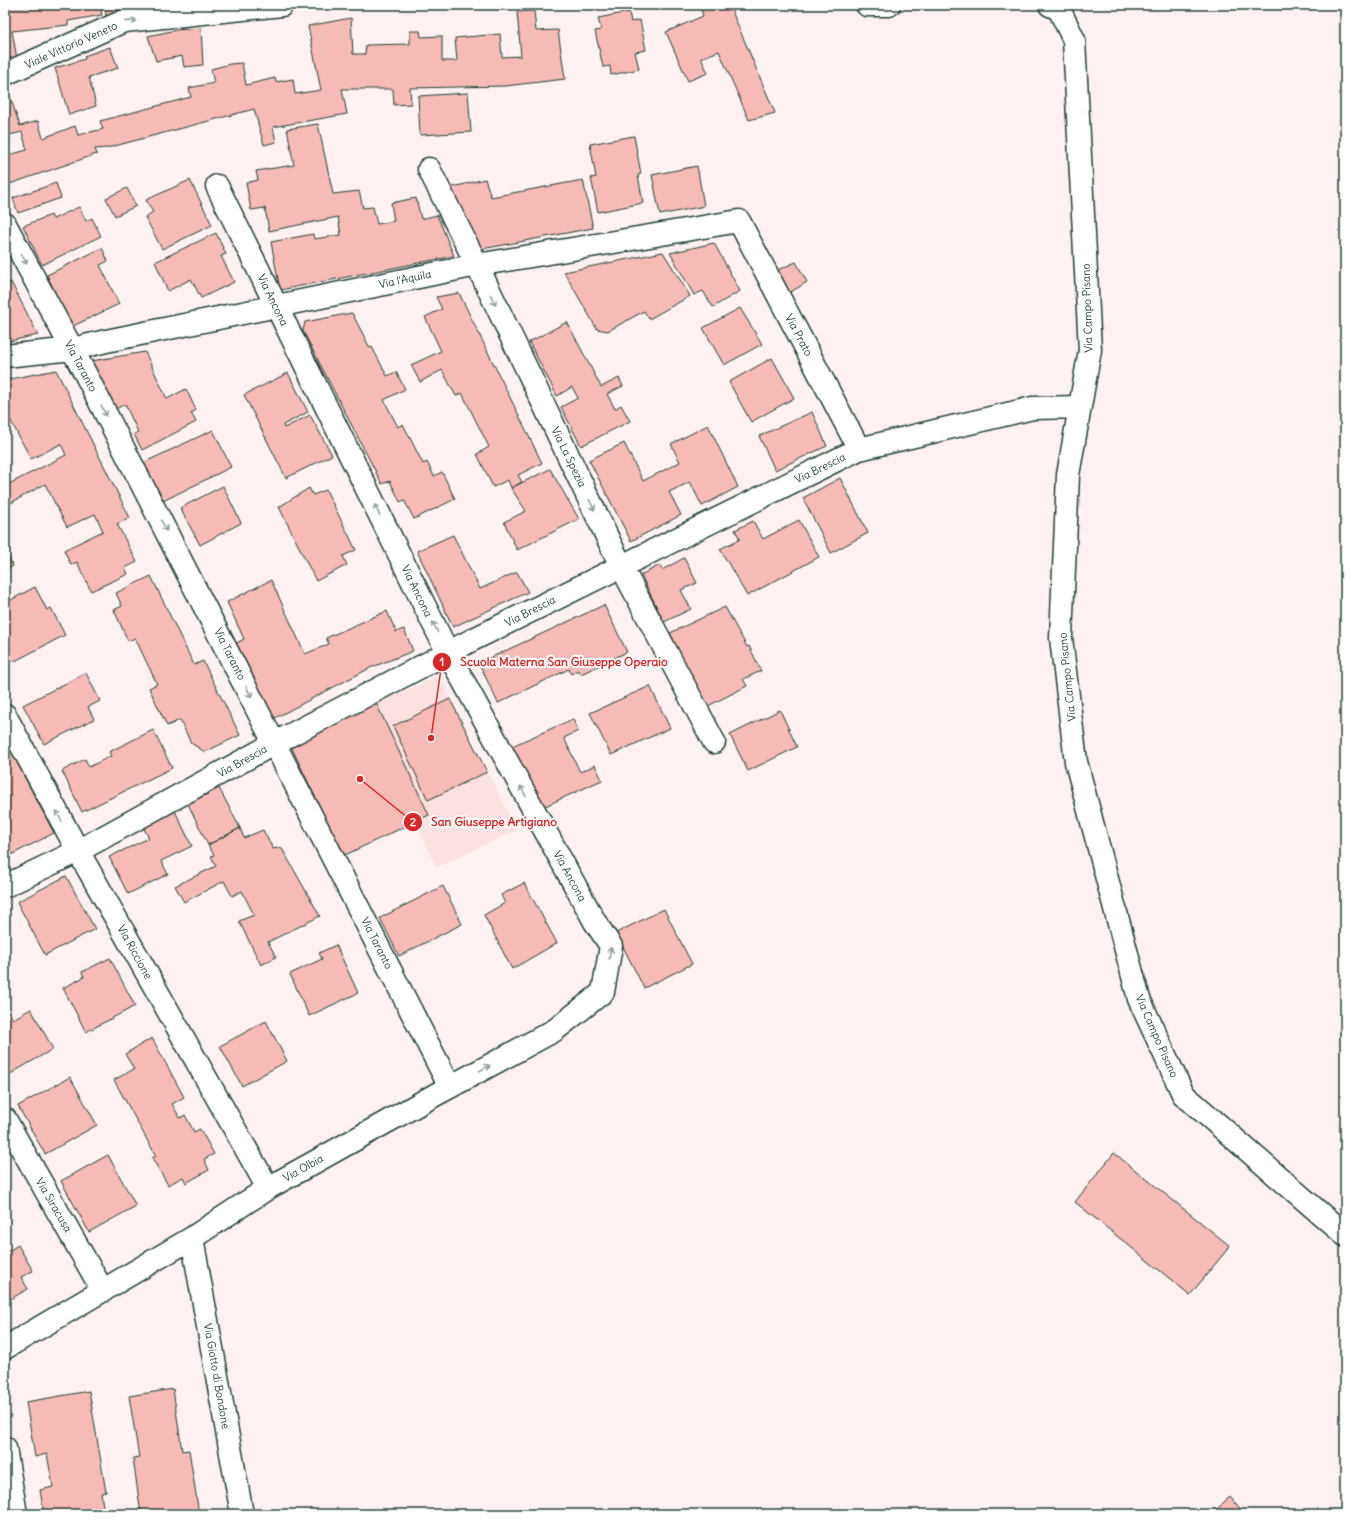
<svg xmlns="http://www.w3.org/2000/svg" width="1350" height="1519" font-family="Delius,sans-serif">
  <rect width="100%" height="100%" fill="#fdf1f1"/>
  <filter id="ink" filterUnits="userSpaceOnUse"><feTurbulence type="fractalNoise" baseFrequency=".025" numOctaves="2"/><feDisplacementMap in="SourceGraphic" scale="8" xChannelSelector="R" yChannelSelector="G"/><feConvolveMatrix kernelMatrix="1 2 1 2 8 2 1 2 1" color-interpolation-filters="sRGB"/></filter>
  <g filter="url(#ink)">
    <path fill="#fbe1e0" d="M439,676L517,830L437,867L415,822L429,815L376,703Z"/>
    <path fill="#f7bbb7" stroke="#1f3d34" d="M7,5H100L102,15L68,21V25L12,31L17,59L5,63V6Z
      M104,5H121L124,21L108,25Z
      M701,9H731L775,113L749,120L719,51L701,58L708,73L688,81L666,32L703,16Z
      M534,11L536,31L558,30L565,79L505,86L410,88L411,104L394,105L393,89H342L347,114L273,127L276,142L264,145L254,109L107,148L95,149L97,154L7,185L5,182V156L27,150L22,132L5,136V88H7L20,126L38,121L43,138L75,126L78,135L103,129L100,121L191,97L189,88L214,83L211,69L230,64L242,63L246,85L275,78L276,82L293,79L295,94L321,90L308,26L351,18L353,54H365L366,45L410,44V31H420L421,37L442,36V61H457L455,38L500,34L502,57L521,56L517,12Z
      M629,12L631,22L640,20L646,50L635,52L639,69L611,75L610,66L603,67L595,31L601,30L598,18Z
      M201,28L203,65L184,67L182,56L156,61L148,36L176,30Z
      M110,47L118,68L89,77L96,106L69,115L55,68L85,59L84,56Z
      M468,93L471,132L420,135L418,96Z
      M318,124L333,194L359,191L363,208L373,207L377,224L394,221L391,203L416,198L421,219L437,215L454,256L280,290L271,242L313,234L314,239L341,235L338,217L269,231L265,208L251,210L246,183L258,180L256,171L294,165L287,129Z
      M634,136L641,174L638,175L643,203L598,212L591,178L596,177L590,144Z
      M697,166L704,206L660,215L652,175Z
      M485,179L491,197L583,180L593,228L482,249L449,188Z
      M190,180L212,225L162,249L145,217L153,212L146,200Z
      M56,183L61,198L18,213L13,198Z
      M127,188L136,206L115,216L106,198Z
      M79,207L86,221L92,218L101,236L42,265L23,226L51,215L53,219Z
      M216,233L226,254L221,256L234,282L201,298L191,279L168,291L155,262Z
      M714,243L740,291L713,307L703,291L694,295L670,253Z
      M102,248L108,261L100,265L119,304L71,327L47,275Z
      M663,252L690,296L649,319L644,311L608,331L597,329L564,272Z
      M796,262L807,282L786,295L773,272Z
      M11,282L38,335L5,342V285Z
      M459,293L542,463L518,475L522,482L511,488L508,480L493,487L477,454L489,447L462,393L456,396L442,370L420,382L411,365L441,351L425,317L442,309L436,297Z
      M740,308L762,344L724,365L703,328Z
      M352,313L370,348L372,347L387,376L396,372L405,389L384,400L398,427L403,424L423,464L427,462L434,476L442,472L455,499L414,519L404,500L400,502L390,481L382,484L303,331L305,322Z
      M567,322L601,387L619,378L623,386L607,394L615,409L621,405L630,421L581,446L561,407L578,398L572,387L557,396L529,342Z
      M145,352L167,399L186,389L196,410L191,413L196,422L142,450L134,434L138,432L125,404L116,409L91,361Z
      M772,358L794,398L751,422L729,382Z
      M56,370L130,518L117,524L137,562L125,568L128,574L91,591L77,562L71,565L64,550L103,531L95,514L67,527L45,484L9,504L5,497V486L66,455L61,444L31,459L5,410V380Z
      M288,373L308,412L283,425L284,428L310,415L332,455L286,478L244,395Z
      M812,412L827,446L775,470L759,436Z
      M708,425L738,487L702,506L690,482L669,492L681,515L631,541L589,460L624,443L643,481L680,462L671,444Z
      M213,430L231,467L163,501L143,463Z
      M550,469L579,519L517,550L504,522L526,511L511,488Z
      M840,478L868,533L831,553L803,498Z
      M223,486L241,523L200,545L180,508Z
      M309,488L313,495L326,490L356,550L343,556L347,565L316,581L279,507Z
      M799,520L819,557L747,596L720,549L740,539L735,530L753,521L763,539Z
      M453,535L480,589L517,572L528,592L453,627L417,551Z
      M5,550L13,566L5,570Z
      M684,558L697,583L681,590L691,609L664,622L641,575L660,565L662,570Z
      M151,576L194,665L203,661L240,735L205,752L191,743L180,720L167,726L149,688L157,684L135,638L128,641L114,610L122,606L116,593Z
      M271,580L305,654L329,644L326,638L387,611L396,632L404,629L413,651L370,668L273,719L235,644L244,639L227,602Z
      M35,587L47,610L51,608L65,635L13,662L5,647V603Z
      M604,605L627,652L581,674L578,670L571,674L569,669L498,703L479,663Z
      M725,607L747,647L749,646L761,671L743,679L747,686L706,707L670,633Z
      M86,673L100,701L88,707L94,719L44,744L23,705Z
      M650,686L670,728L611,755L590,713Z
      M450,699L487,772L428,800L393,726Z
      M376,703L429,815L343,856L290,744Z
      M780,710L797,747L748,771L730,735Z
      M573,719L578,731L564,738L580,772L595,765L602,780L541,808L512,746Z
      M153,730L172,768L82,812L62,771L85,759L89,767L111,756L109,752Z
      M11,751L54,833L5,858V754Z
      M219,788L240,828L208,845L188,804Z
      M175,811L192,846L161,861L168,874L128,894L109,857L149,838L143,827Z
      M240,828L244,838L263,830L273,849L281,847L320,916L268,942L276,957L261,965L239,921L254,915L242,891L232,896L224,881L184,902L175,886L216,866L211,856L214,855L208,845Z
      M66,876L95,929L45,955L17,902Z
      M524,883L557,943L512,969L484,915L505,903L501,895Z
      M443,886L462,924L399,956L380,918Z
      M664,909L692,964L644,988L616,933Z
      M336,945L358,993L309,1016L290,974L322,959L319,953Z
      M110,958L135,1006L86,1032L63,988L84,977L82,972Z
      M31,1009L53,1049L5,1077V1011L7,1010L13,1019Z
      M266,1021L287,1061L242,1086L220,1046Z
      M152,1038L184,1097L172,1104L180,1118L185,1115L194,1132L200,1129L214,1154L204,1159L209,1170L186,1183L183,1177L168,1185L152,1158L156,1156L114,1080L134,1069L125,1054Z
      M70,1077L97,1125L45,1154L18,1106Z
      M1114,1153L1230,1246L1190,1295L1075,1202Z
      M108,1155L136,1206L89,1232L61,1181Z
      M18,1245L33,1271L21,1277L28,1289L5,1302V1253Z
      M173,1389L182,1451L189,1450L199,1514H141L133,1458L139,1457L129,1396Z
      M89,1391L106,1492L101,1493L104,1514H44L40,1490L53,1487L47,1454L35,1457L26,1402Z
      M1230,1497L1245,1514H1210Z"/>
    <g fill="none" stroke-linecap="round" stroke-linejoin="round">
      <defs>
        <path id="minor" d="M867,5H889
          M1050,5L1059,9L1074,40L1090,350L1068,475L1061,638L1076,762L1139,999L1183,1094L1345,1235
          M5,74L124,21L282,5
          M429,169L477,265L621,566L714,742
          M5,224L86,375L450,1087
          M5,356L73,349L106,341L477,265L739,221L859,449
          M5,715L78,851L268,1188
          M5,886L78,851L275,743L472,640L859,449L1033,408L1080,407
          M5,1119L103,1291
          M192,1238L242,1514
          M5,1348L192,1238L268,1188L435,1095L555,1030L603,992L611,946L595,922L448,653L217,186
          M5,1448L16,1514"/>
      </defs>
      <use href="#minor" stroke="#1f3d34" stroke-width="25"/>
      <use href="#minor" stroke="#fff" stroke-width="22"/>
    </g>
    <defs><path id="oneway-shaft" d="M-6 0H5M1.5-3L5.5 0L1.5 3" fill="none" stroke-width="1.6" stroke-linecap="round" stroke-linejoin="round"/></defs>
    <g stroke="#8f9e9a">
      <use href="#oneway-shaft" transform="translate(131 21) rotate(-6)"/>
      <use href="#oneway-shaft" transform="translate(24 259) rotate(62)"/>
      <use href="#oneway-shaft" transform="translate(493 300) rotate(64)"/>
      <use href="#oneway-shaft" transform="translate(104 411) rotate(63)"/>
      <use href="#oneway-shaft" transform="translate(592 505) rotate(64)"/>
      <use href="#oneway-shaft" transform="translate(377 510) rotate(-116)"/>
      <use href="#oneway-shaft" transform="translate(164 526) rotate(63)"/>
      <use href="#oneway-shaft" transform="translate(435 627) rotate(-116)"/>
      <use href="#oneway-shaft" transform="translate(249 692) rotate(63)"/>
      <use href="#oneway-shaft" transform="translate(523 791) rotate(-119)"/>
      <use href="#oneway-shaft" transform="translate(59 816) rotate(-118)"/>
      <use href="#oneway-shaft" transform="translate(610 953) rotate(-80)"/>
      <use href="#oneway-shaft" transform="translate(485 1068) rotate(-28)"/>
    </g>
  </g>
  <g text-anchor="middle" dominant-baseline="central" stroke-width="4" stroke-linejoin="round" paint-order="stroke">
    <g font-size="11" fill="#1f3d34" stroke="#fff">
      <text transform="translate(71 45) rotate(-24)">Viale Vittorio Veneto</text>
      <text transform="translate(405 279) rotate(-12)">Via l'Aquila</text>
      <text transform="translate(273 300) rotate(64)">Via Ancona</text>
      <text transform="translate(1087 308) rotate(-92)">Via Campo Pisano</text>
      <text transform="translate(799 335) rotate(62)">Via Prato</text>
      <text transform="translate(81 366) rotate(62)">Via Taranto</text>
      <text transform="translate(569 457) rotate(64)">Via La Spezia</text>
      <text transform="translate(820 468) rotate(-26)">Via Brescia</text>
      <text transform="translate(417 591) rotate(64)">Via Ancona</text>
      <text transform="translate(530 611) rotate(-27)">Via Brescia</text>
      <text transform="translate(230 654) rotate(63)">Via Taranto</text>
      <text transform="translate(1067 677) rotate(-96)">Via Campo Pisano</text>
      <text transform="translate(242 761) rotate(-29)">Via Brescia</text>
      <text transform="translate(570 876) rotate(61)">Via Ancona</text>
      <text transform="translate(377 943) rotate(63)">Via Taranto</text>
      <text transform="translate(135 952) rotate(61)">Via Riccione</text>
      <text transform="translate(1157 1036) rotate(66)">Via Campo Pisano</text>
      <text transform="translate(303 1168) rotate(-29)">Via Olbia</text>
      <text transform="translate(54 1205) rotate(60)">Via Siracusa</text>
      <text transform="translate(217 1376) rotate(80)">Via Giotto di Bondone</text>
    </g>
  </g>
  <path fill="none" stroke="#d62828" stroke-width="1.5" d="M431 738L442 662M360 779L413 822"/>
  <g fill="#d62828" stroke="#fff" stroke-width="1.5">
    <circle cx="431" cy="738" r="4"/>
    <circle cx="360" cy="779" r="4"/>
    <circle cx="442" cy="662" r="10"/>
    <circle cx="413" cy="822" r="10"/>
  </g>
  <g font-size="12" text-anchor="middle" font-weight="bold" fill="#fff">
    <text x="442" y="666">1</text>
    <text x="413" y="826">2</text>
  </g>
  <g font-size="12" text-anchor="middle" font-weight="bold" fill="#d62828" stroke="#fff" stroke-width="4" stroke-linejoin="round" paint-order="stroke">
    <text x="564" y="666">Scuola Materna San Giuseppe Operaio</text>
    <text x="494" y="826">San Giuseppe Artigiano</text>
  </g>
  <rect width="1350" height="1519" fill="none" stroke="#fff" stroke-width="20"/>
  <rect x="10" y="10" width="1330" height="1499" fill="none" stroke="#1f3d34" stroke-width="1.5" filter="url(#ink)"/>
</svg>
